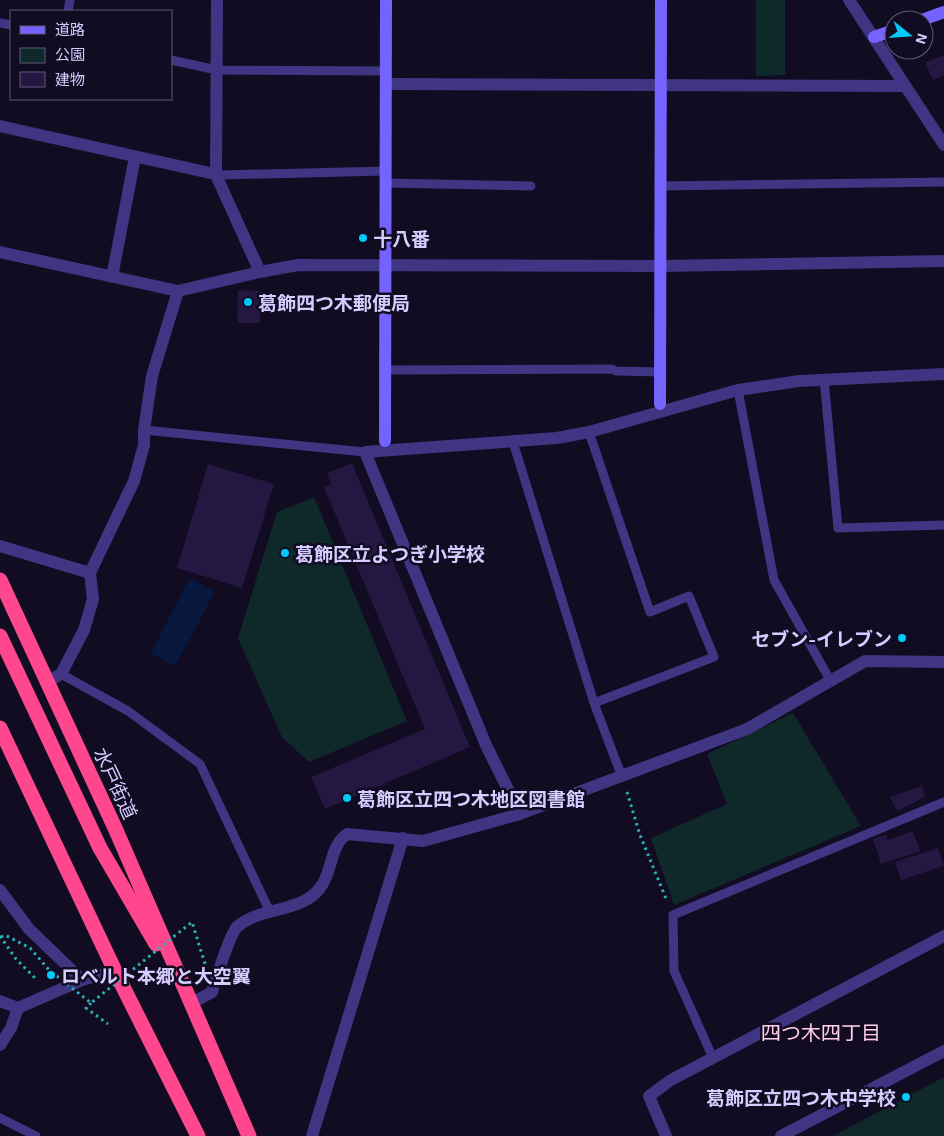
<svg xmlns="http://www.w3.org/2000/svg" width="944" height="1136" font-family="'Exo 2','Noto Sans JP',sans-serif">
  <rect width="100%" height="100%" fill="#110c21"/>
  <path fill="#0f292b" d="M756,0H785V75L756,76Z
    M314,497L407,721L309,762L282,737L238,638L277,512Z
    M793,713L861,826L674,905L651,838L727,804L707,754Z
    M944,1077V1136H833Z"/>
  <path fill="#07173e" d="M190,578L215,592L175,666L151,653Z"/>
  <path fill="#241742" d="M944,55V75L933,80L925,62Z
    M238,290L261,291L260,323H237Z
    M352,463L470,747L325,809L311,777L425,729L324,487L331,484L327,473Z
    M208,464L274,484L242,588L177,568Z
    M922,786L925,797L897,811L890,797Z
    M913,831L920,851L881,864L873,839L886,835L887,840Z
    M938,848L944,866L901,880L895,862Z"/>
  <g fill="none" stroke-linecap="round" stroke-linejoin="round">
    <path stroke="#29b2b6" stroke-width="3" stroke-dasharray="2.5 4" stroke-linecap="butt" d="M627,792L640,835L667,901
      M0,936L16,959L35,978
      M91,1003L86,1008L108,1024"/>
    <path stroke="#3f3582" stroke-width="9" d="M68,11L70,0
      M0,23L11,25
      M171,60L217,70L386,71
      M219,175L386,171
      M386,183L531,186
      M659,186L944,182
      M385,370L612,369L616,371L660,372
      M824,379L838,528L944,525
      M738,390L774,580L830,680
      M144,430L365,452
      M589,432L650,612L689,596L714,657L594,703
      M513,442L594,703L622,777
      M61,674L128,711L200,764L270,912
      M713,1058L674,971L673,915L944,802
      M0,1118L36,1136"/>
    <path stroke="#3f3582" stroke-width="12" d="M217,0L216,175L260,272
      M849,0L944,145
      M386,84L905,86
      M0,126L219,175
      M0,252L178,291L260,272L298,265L660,266L944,261
      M112,277L135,157
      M0,546L90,573
      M47,682L61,674L84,630L93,599L90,573L134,481L144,445V430L152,376L178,291
      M520,814L486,745L365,452L557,438L589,432L738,390L799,381L944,374
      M0,890L29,929L82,980
      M0,1001L18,1008L82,980L115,971
      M190,1004L212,992C216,980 229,935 237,927C260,906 300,914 320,888C333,872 329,847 347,834L423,841L520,814L747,729L865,661L944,662
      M0,1045L11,1028L18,1008
      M312,1136L403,838
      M666,1136L649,1096L671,1080L944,936
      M781,1136L944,1051"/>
    <path stroke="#7463ff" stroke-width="12" d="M922,20L944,12
      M874,37L894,30
      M660,404L661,0
      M385,441L386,0"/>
    <path stroke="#ff478f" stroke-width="15" d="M0,580L115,828L249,1136
      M0,636L100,848L156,944
      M0,728L115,971L198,1136"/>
    <path stroke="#29b2b6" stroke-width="3" stroke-dasharray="2.5 4" stroke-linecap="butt" d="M1,937L5,935L30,948L49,970L91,1003L192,922L206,967L202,969"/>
  </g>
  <g fill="#00c9f7" stroke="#110c21" stroke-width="2">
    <circle cx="363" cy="238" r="5"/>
    <circle cx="248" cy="302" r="5"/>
    <circle cx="285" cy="553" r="5"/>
    <circle cx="902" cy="638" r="5"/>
    <circle cx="347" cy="798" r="5"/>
    <circle cx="51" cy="975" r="5"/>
    <circle cx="906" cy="1097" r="5"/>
  </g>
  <g text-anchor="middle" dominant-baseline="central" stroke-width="5" stroke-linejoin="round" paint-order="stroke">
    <g font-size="19" font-weight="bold" fill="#d6ccff" stroke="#110c21" text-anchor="start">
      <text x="373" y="238">十八番</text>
      <text x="258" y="302">葛飾四つ木郵便局</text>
      <text x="295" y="553">葛飾区立よつぎ小学校</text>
      <text x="892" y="638" text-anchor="end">セブン-イレブン</text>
      <text x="357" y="798">葛飾区立四つ木地区図書館</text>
      <text x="61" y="975">ロベルト本郷と大空翼</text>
      <text x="896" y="1097" text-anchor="end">葛飾区立四つ木中学校</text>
    </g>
    <g font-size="19" fill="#d6ccff" stroke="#110c21">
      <text transform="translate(116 783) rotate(65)">水戸街道</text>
    </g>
    <g font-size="20" fill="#ffcee9" stroke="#110c21">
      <text x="821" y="1032">四つ木四丁目</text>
    </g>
  </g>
  <rect x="10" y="10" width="162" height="90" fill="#110c21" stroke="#60597a"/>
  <rect x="20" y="26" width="25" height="8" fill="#7463ff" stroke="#60597a"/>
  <text x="55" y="35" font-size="15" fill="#d6ccff">道路</text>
  <rect x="20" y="48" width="25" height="15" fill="#0f292b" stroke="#60597a"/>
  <text x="55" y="60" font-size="15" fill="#d6ccff">公園</text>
  <rect x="20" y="72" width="25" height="15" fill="#241742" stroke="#60597a"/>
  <text x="55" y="85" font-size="15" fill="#d6ccff">建物</text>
  <g transform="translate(909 35) rotate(107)"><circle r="24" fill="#110c21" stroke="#60597a"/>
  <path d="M0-4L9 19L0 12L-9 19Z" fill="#00c9f7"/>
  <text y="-8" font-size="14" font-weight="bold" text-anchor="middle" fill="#d6ccff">N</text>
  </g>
</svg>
